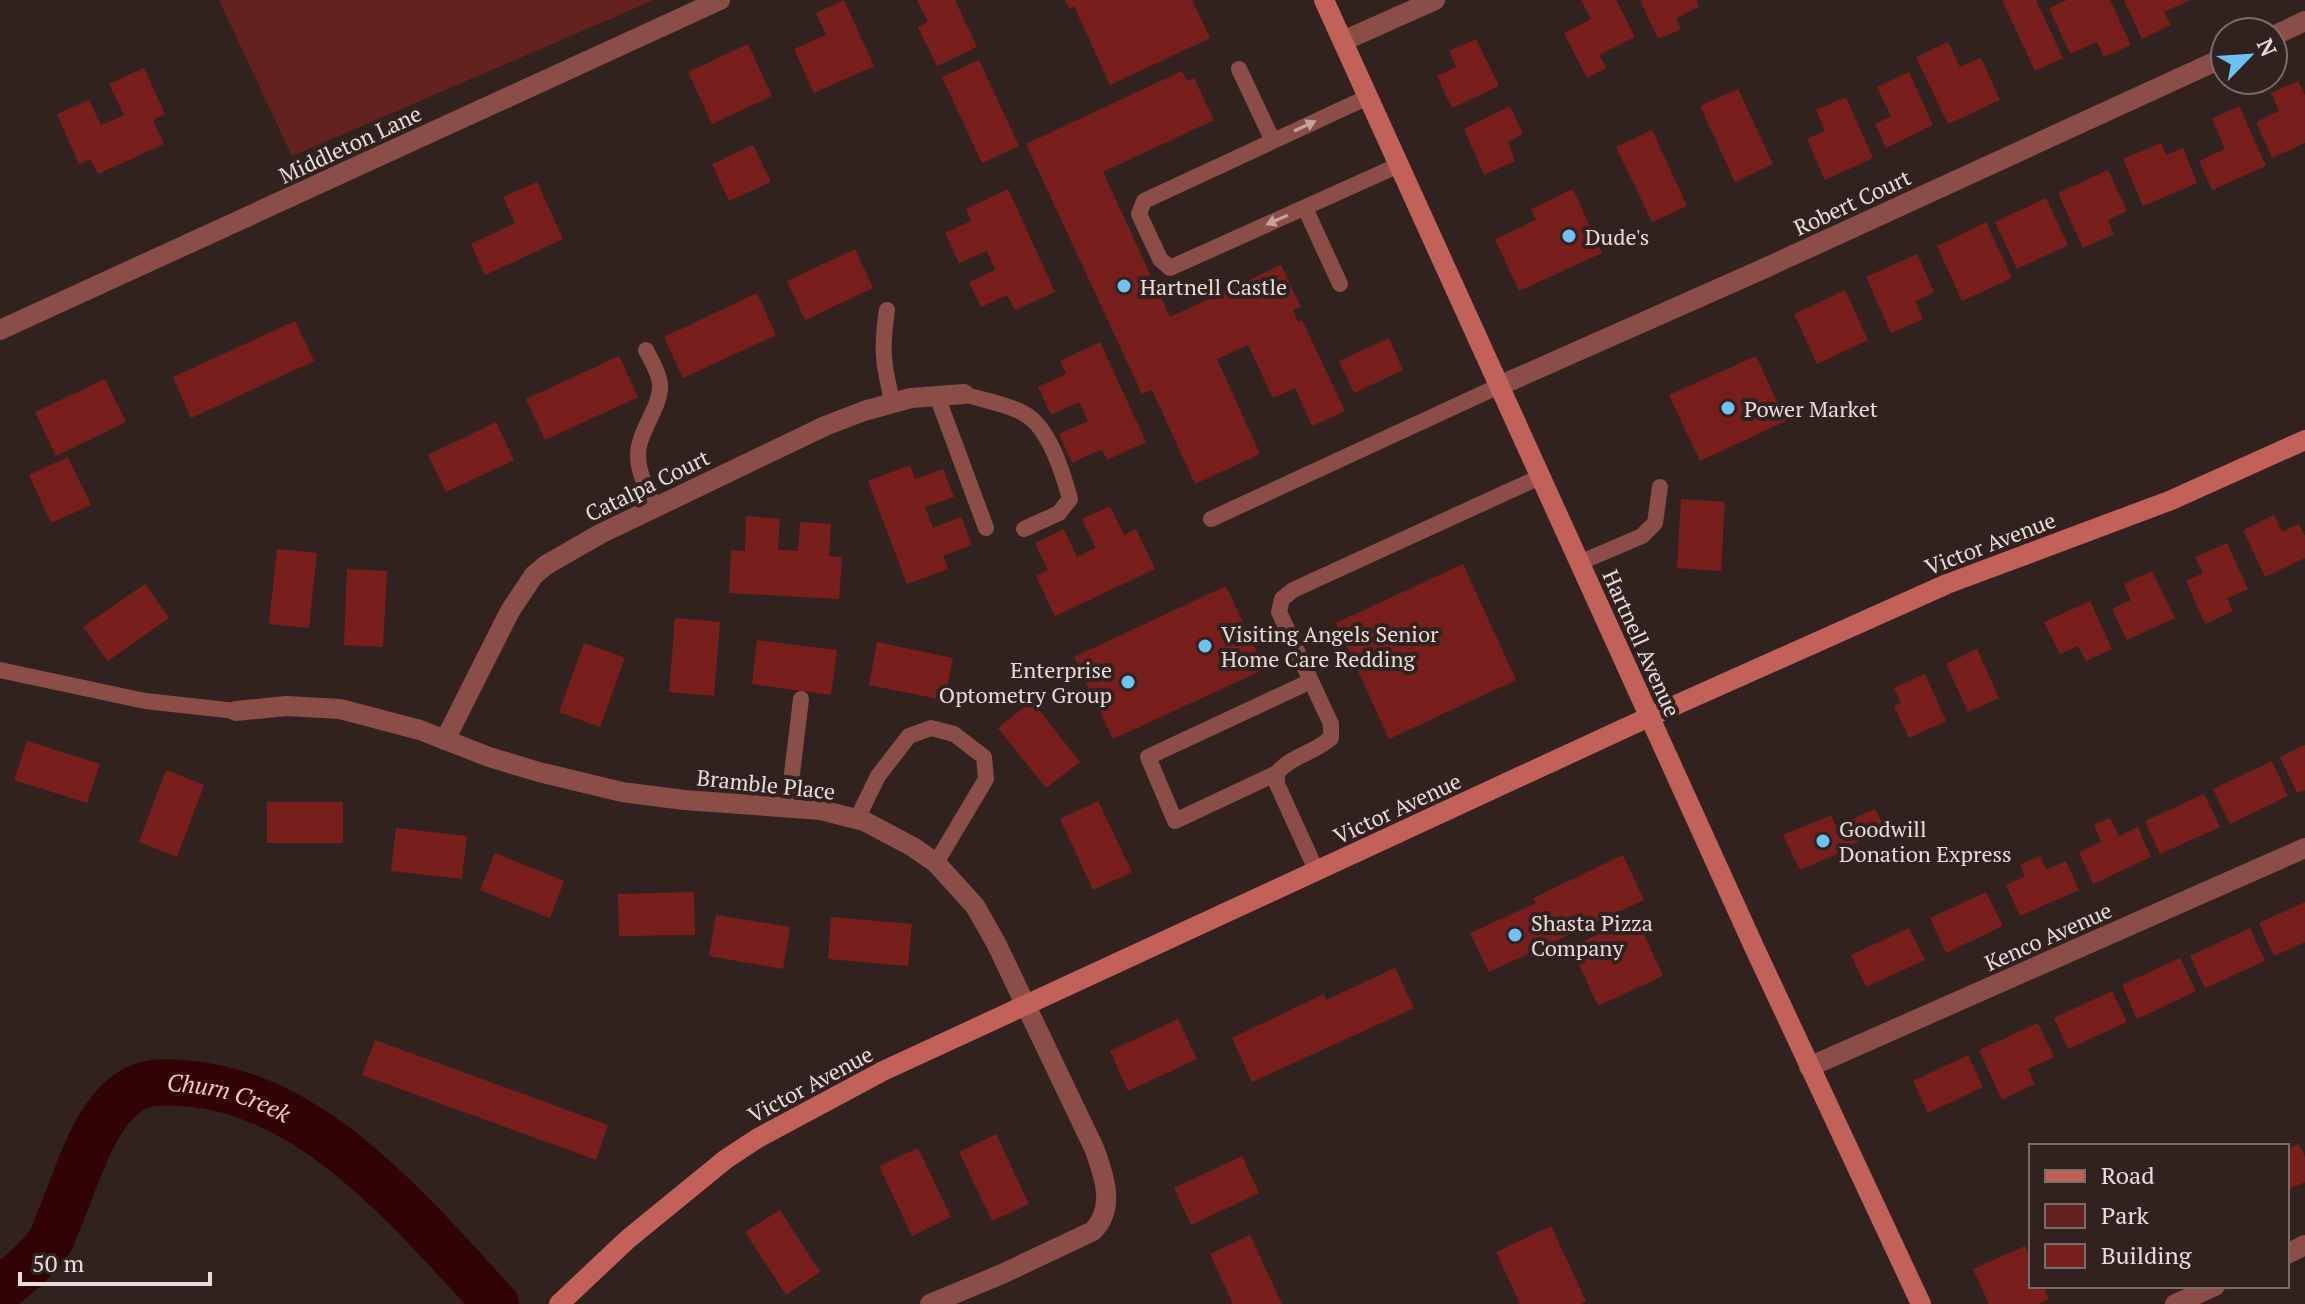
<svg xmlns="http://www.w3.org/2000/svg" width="2305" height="1304" font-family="'PT Serif',serif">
  <rect width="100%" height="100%" fill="#312220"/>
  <path fill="#64221e" d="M219,0H654L292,156Z"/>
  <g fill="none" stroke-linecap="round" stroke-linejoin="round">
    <path stroke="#310304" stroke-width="46" id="s1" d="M0,1289C15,1279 38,1258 49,1243C54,1235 57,1224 61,1215C73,1186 86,1145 103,1120C128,1083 148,1079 192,1084C317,1096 415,1217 496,1304"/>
  </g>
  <path fill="#781f1d" d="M844,0L874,66L814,93L794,49L826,35L816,13Z
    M917,0H955L977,47L937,66L918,27L928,22Z
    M1065,0H1192L1210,38L1110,85L1074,6L1070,9Z
    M1581,0H1616L1635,37L1599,55L1606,68L1587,78L1564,33L1591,19Z
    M1640,0H1696L1699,7L1676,18L1681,29L1658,39Z
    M2002,0H2036L2063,58L2035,71Z
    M2067,0H2110L2131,45L2104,57L2097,42L2070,54L2049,8Z
    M2124,0H2190L2164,12L2171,25L2142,39Z
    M1476,39L1499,86L1452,108L1437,76L1456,67L1449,51Z
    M1948,42L1960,67L1981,58L2000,100L1948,124L1916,57Z
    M748,44L772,96L712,124L688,72Z
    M979,60L1019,146L982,163L942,77Z
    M144,68L165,114L153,120L164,144L98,174L90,159L79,164L57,114L89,100L101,125L124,115L109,84Z
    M1182,71L1187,81L1194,78L1214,120L1103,172L1170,317L1281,265L1301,307L1293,310L1298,322L1302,320L1345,411L1312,426L1295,388L1273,398L1248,345L1217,359L1260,454L1195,484L1152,390L1142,394L1026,144Z
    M1909,72L1933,125L1886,148L1875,124L1891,116L1877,87Z
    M2298,81L2305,95V143L2272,158L2256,122L2279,111L2271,93Z
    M1738,89L1773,164L1735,182L1700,106Z
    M1846,97L1873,158L1825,180L1807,139L1825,131L1816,110Z
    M1510,106L1523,134L1508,142L1515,161L1484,175L1464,129Z
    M2239,106L2266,166L2212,190L2199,161L2225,149L2212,119Z
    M1652,130L1687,206L1652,222L1616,147Z
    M2161,143L2166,155L2183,148L2197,183L2143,206L2123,159Z
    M753,145L771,182L729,201L712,164Z
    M2108,170L2127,211L2108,220L2114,234L2083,248L2058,193Z
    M537,182L563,239L485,275L471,244L515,223L503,197Z
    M1008,189L1055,292L1015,310L1007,295L981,307L969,282L995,270L987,251L959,263L945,233L971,221L966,209Z
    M1573,189L1602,253L1519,291L1495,239L1536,220L1531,209Z
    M2046,198L2068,245L2017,269L1995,222Z
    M1986,222L2012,278L1962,301L1937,246Z
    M855,249L873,288L805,320L787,281Z
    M1917,254L1934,292L1915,301L1923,319L1891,333L1866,277Z
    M1845,290L1868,340L1817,364L1794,314Z
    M757,293L776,335L683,378L664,337Z
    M295,321L314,361L191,418L173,377Z
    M1389,338L1403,370L1354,393L1339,361Z
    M1100,342L1146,442L1107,460L1102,449L1072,463L1059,434L1088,421L1079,402L1051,415L1038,387L1066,374L1060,361Z
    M619,356L638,397L545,440L526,399Z
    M1756,356L1786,421L1700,461L1669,395Z
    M105,379L126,422L56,456L35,412Z
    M496,422L514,460L446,492L428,455Z
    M68,457L91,505L51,523L29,475Z
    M910,465L915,479L943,469L954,497L925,507L933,528L961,517L972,545L943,556L948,569L907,584L868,481Z
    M1681,499L1725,502L1721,571L1677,568Z
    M1110,506L1124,535L1136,529L1155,569L1055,616L1036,576L1048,570L1035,543L1064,529L1077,557L1096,548L1082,519Z
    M2274,515L2282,532L2299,524L2305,536V558L2265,577L2243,530Z
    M746,516L780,519L778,550L798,551L800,522L831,524L829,556L842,557L839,599L729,593L731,550L745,551Z
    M2227,543L2248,589L2227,598L2233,611L2205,624L2186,581L2203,573L2195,557Z
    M277,549L317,553L309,628L269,624Z
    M1463,564L1516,680L1389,739L1336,623Z
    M347,569L387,571L383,647L344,645Z
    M2152,571L2175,618L2127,640L2112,609L2131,600L2124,584Z
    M145,584L169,618L108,661L83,627Z
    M1226,586L1265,669L1113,739L1074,657Z
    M2090,601L2112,649L2086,661L2078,646L2060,654L2044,622Z
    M675,618L720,622L714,696L669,692Z
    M757,640L837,650L831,695L752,684Z
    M877,642L953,658L944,700L869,685Z
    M584,643L625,658L600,727L559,712Z
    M1977,649L1999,698L1968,712L1946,664Z
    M1925,674L1946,721L1909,738L1894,706L1901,703L1894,688Z
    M1032,701L1080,762L1046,788L998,728Z
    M27,741L100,764L87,803L14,780Z
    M2305,745V790L2297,793L2280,757Z
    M2272,761L2288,796L2230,824L2213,789Z
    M166,770L204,785L177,857L139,842Z
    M2204,794L2220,827L2160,854L2145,821Z
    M1098,801L1132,872L1093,890L1060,819Z
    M267,802H343V843H267Z
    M1875,809L1886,830L1845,848L1846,850L1800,870L1783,835L1831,815L1836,826Z
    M2110,818L2119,836L2138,827L2151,857L2093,884L2079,852L2101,842L2094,825Z
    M396,828L467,836L462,879L391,871Z
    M495,853L564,881L550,918L480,890Z
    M1623,855L1644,900L1489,972L1470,933L1536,903L1533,898Z
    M2040,856L2046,870L2066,861L2079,890L2020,916L2006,885L2025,876L2020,865Z
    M694,892L695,935L619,936L618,894Z
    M1986,892L2003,926L1946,953L1930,918Z
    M2305,902V942L2274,956L2259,923Z
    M716,915L790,927L783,969L709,956Z
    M831,917L912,924L908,966L828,959Z
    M1636,917L1663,976L1598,1006L1571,947Z
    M1909,928L1925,960L1866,987L1851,955Z
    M2250,928L2265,961L2205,988L2190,956Z
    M2180,958L2196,991L2137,1019L2122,985Z
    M1395,968L1414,1008L1252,1082L1232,1038L1324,994L1326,1000Z
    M2112,991L2127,1022L2068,1049L2054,1018Z
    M1178,1019L1197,1059L1128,1091L1110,1051Z
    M2038,1023L2054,1057L2028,1069L2035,1084L2002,1100L1979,1050Z
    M375,1040L608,1125L596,1160L362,1075Z
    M1968,1055L1983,1087L1928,1113L1913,1081Z
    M996,1134L1029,1204L992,1221L959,1152Z
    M2299,1144L2305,1157V1182L2287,1190V1149Z
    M918,1148L951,1217L912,1236L879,1166Z
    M1242,1156L1259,1193L1191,1225L1174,1188Z
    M780,1210L820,1272L786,1295L745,1232Z
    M1551,1226L1586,1301L1581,1304H1520L1496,1252Z
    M1250,1235L1282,1304H1233L1210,1254Z
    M2025,1246L2031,1259V1286H2043L2049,1299L2038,1304H1989L1973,1269Z"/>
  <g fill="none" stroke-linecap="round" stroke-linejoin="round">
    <path stroke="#8a4d48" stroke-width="16" d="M1239,69L1273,141
      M1368,97L1144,201L1139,214L1160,259L1170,268L1399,165
      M1305,208L1340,284
      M887,310C881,350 883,364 893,404
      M646,350C651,360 659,372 660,384C662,406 638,431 638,455C638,474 648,491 655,508
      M964,394C982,400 1007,404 1023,413C1049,426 1063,473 1070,499L1059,513L1024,529
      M937,396L986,528
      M1211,519L1499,386
      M1579,563L1642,536L1655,523L1660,487
      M0,670L145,701L236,711
      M1277,773L1175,821L1148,757L1311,681
      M788,807L801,699
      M857,819L878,776L909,736L931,728L954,734L984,757L986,779L936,863
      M1317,872L1277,784V773C1291,756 1314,753 1331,738V724L1279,612L1282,599L1293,590L1540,477"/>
    <path stroke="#8a4d48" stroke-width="20" d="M2273,36L2305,21
      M1343,41L1435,0
      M0,330L720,0
      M1499,386L1763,269L2225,57
      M236,711L286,706L340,709L420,730L489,757L539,772L622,792L684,800L821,810L864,821L913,847L936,863L975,906L996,943L1094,1148C1104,1175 1116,1208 1093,1231L1002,1274L930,1304
      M445,740L510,611L534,575L546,565L600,534L825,426L864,411L911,398L964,394
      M1809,1067L2305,848
      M2287,1254L2305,1245
      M2175,1304L2215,1286"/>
    <path stroke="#c16159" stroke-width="20" d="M1324,0L1755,949L1921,1304
      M559,1304L628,1239L726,1159L758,1138L883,1071L1649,717L1947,584L2169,501L2305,440"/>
  </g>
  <defs><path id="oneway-solid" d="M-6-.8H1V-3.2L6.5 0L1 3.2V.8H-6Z" transform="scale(2)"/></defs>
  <g fill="#c2a3a0">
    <use href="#oneway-solid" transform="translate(1305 126) rotate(-25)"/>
    <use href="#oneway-solid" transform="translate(1277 220) rotate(156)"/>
  </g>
  <g fill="#6ec2f3" stroke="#312220" stroke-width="3">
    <circle cx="1569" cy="236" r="8"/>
    <circle cx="1124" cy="286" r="8"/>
    <circle cx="1728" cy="408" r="8"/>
    <circle cx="1205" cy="646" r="8"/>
    <circle cx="1128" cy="682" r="8"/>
    <circle cx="1823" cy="841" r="8"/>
    <circle cx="1515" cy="935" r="8"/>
  </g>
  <g text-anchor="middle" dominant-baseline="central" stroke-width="8" stroke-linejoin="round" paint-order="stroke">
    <g font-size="22" fill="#e7dcdb" stroke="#312220">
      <text transform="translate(350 144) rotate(-25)">Middleton Lane</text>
      <text transform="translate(1852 202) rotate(-25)">Robert Court</text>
      <text transform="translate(647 485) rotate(-26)">Catalpa Court</text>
      <text transform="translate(1990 543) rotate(-21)">Victor Avenue</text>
      <text transform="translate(1642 643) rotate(66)">Hartnell Avenue</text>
      <text transform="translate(766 784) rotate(6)">Bramble Place</text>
      <text transform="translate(1397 808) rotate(-25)">Victor Avenue</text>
      <text transform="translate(2048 936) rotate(-24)">Kenco Avenue</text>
      <text transform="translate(810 1084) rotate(-28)">Victor Avenue</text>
    </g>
    <g font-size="22" fill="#e7dcdb" stroke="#312220" text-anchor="start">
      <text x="1585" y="236">Dude's</text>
      <text x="1140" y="286">Hartnell Castle</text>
      <text x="1744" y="408">Power Market</text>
      <text x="1221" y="633">Visiting Angels Senior<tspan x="1221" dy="25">Home Care Redding</tspan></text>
      <text x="1112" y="669" text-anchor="end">Enterprise<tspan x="1112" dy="25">Optometry Group</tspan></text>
      <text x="1839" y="828">Goodwill<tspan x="1839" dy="25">Donation Express</tspan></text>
      <text x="1531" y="922">Shasta Pizza<tspan x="1531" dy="25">Company</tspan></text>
    </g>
    <g font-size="24" font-style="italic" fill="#f9c4be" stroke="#312220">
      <text stroke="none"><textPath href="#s1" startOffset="344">Churn Creek</textPath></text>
    </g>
  </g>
  <rect x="2029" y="1144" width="260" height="144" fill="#312220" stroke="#7a6c6b" stroke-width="2"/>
  <rect x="2045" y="1170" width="40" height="12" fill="#c16159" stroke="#7a6c6b" stroke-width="2"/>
  <text x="2101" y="1184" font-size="24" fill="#e7dcdb">Road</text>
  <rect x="2045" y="1204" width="40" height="24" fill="#64221e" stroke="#7a6c6b" stroke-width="2"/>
  <text x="2101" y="1224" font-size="24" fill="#e7dcdb">Park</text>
  <rect x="2045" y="1244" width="40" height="24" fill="#781f1d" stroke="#7a6c6b" stroke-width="2"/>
  <text x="2101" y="1264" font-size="24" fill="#e7dcdb">Building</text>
  <g transform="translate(2249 56) rotate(65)"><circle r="38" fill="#312220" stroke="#7a6c6b" stroke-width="2"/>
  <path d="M0-6L14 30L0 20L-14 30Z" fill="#6ec2f3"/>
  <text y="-12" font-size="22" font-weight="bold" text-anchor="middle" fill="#e7dcdb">N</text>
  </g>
  <path d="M20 1272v12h190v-12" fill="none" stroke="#e7dcdb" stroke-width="4"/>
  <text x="32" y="1272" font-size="24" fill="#e7dcdb" stroke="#312220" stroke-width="6" paint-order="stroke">50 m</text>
</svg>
